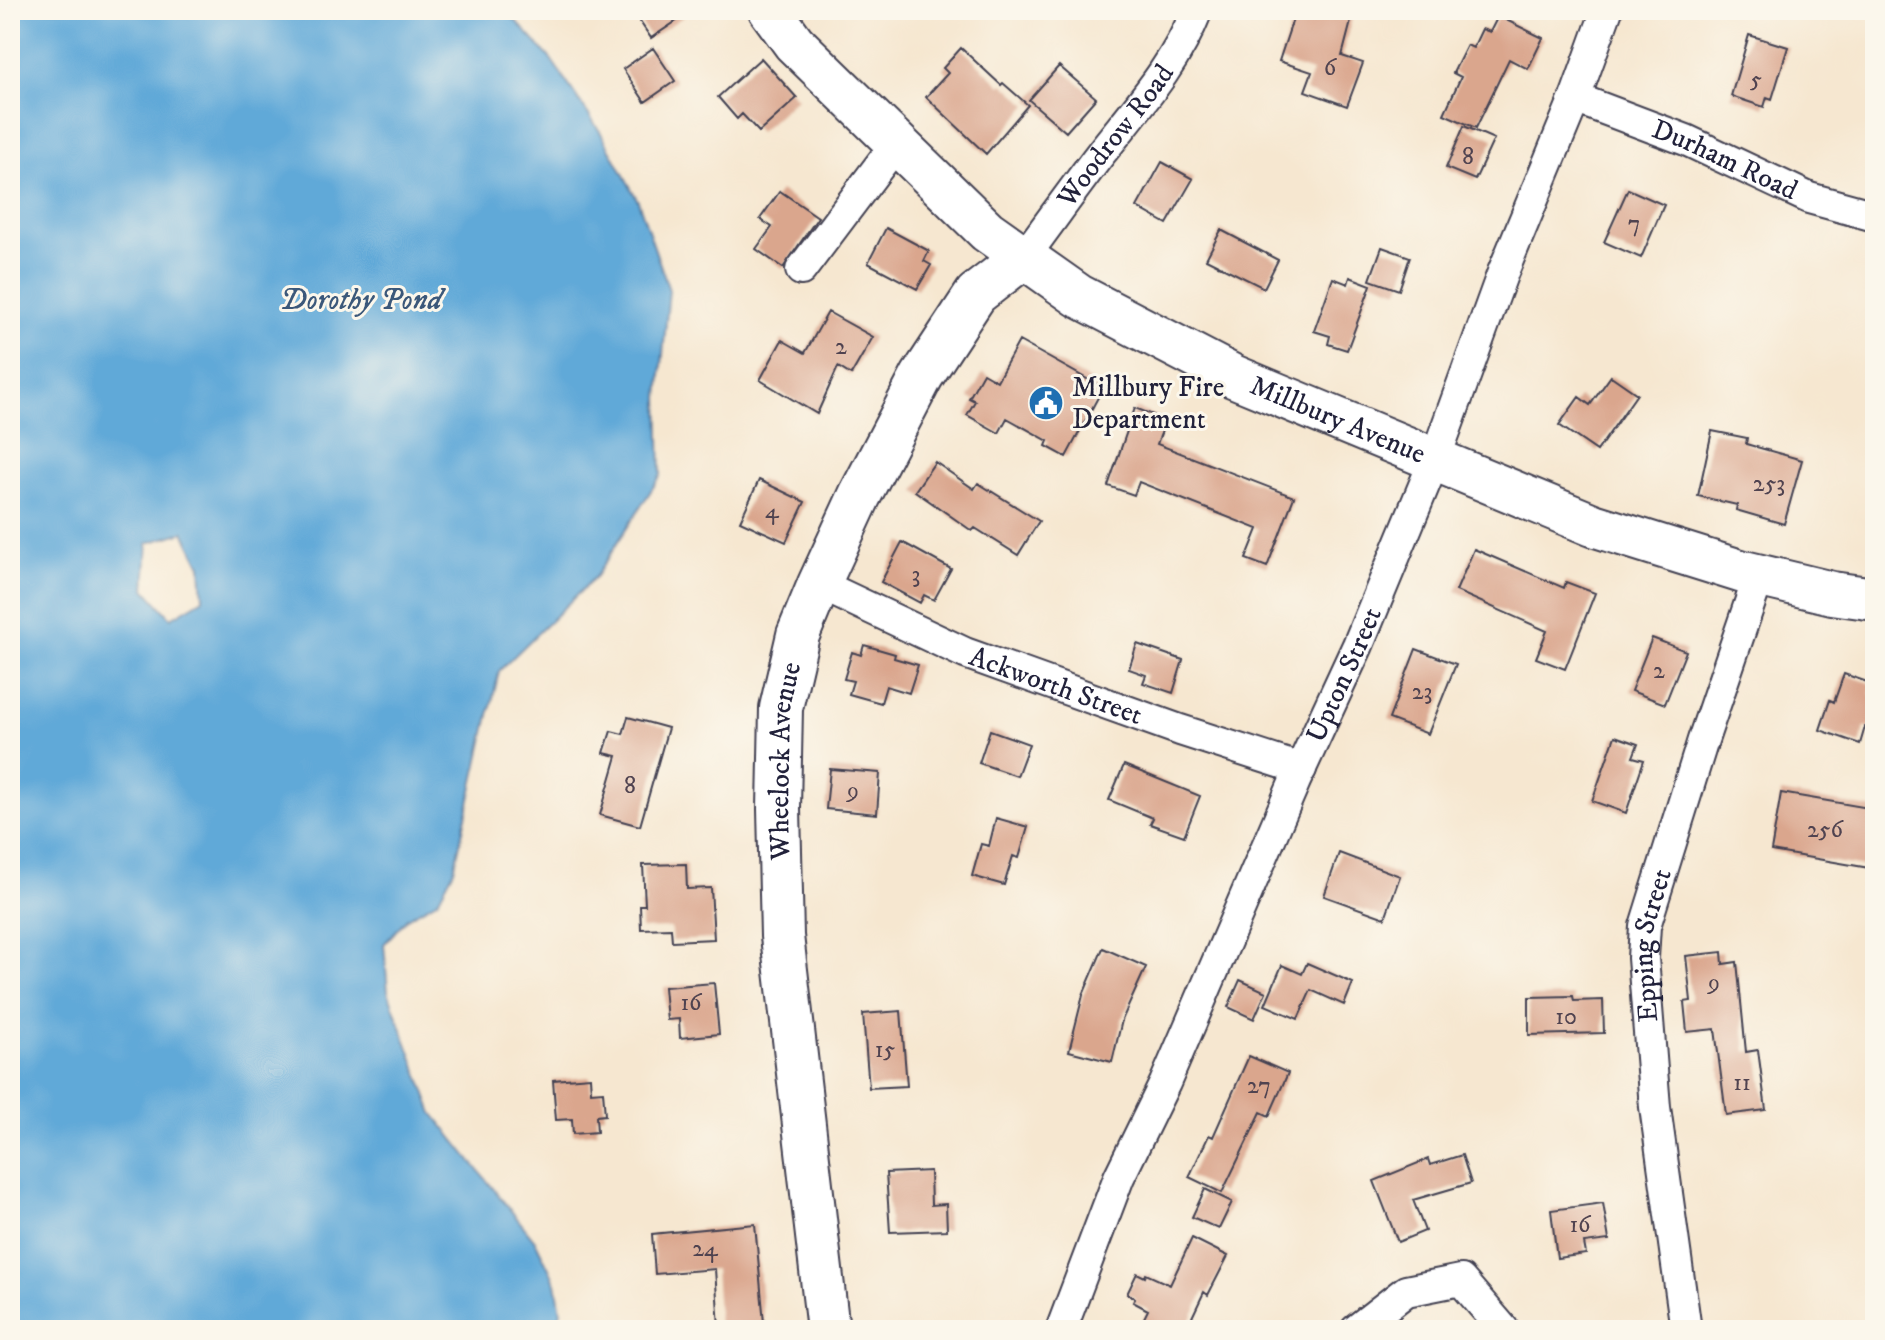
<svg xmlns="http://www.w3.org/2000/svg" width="1885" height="1340" font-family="'IM FELL DW Pica',serif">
  <rect width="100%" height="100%" fill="#fbf7ec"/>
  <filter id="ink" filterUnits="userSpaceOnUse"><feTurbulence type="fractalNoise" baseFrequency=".0125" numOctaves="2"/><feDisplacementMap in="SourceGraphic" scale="16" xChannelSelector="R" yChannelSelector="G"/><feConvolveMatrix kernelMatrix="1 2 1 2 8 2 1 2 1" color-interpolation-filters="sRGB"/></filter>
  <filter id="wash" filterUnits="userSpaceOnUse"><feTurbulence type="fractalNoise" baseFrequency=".006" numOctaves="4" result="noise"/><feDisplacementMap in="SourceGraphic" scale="32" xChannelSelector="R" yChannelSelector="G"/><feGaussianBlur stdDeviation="1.8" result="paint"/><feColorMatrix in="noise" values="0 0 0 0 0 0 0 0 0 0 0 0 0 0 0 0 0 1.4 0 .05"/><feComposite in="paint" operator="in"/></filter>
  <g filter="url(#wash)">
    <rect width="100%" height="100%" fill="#f6e7d0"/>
    <path fill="#61a9d8" stroke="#42668a" stroke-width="2" fill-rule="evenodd" d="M10,10H506L551,59L601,133L638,201L669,290L659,397L661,475L596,576L499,671L454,870L438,900L407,918L384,944L388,992L433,1113L536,1242L556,1283L561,1311L556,1330H10ZM184,532L201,566L203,599L171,618L145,589L148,543Z"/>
    <g id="blocks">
      <path fill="#daa68d" d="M632,10H693L651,38Z
        M1296,10H1354L1342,56L1363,63L1347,106L1305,91L1312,72L1279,61Z
        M1498,16L1543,38L1528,69L1509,59L1476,128L1444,114L1461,77L1453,73L1467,45L1473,48L1482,29L1490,32Z
        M1749,35L1788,47L1772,99L1767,97L1764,107L1731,96Z
        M653,48L675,81L645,102L623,69Z
        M961,48L1001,85L1003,83L1028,105L986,154L926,97L948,73L943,68Z
        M761,58L797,98L759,132L742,114L737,119L718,97Z
        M1059,66L1096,98L1066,132L1029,100Z
        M1464,126L1494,139L1475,180L1446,168Z
        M1162,162L1193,179L1167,224L1137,207Z
        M1628,189L1664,205L1641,258L1604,242Z
        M780,191L818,217L783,268L756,249L772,227L760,219Z
        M886,228L929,251L924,261L931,265L917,289L868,263Z
        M1221,230L1278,260L1264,288L1206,259Z
        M1382,247L1410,257L1399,290L1370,280Z
        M1350,277L1371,285L1347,350L1328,344L1330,336L1314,331L1333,278L1348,284Z
        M828,312L873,337L851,375L838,367L817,414L760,380L782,340L805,353Z
        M1019,341L1103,388L1066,457L1046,446L1048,441L1007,418L999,433L967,415L975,401L969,398L983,373L997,381Z
        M1611,376L1637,394L1597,451L1559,425L1579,397L1590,405Z
        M1135,408L1166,420L1157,444L1294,497L1267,567L1246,559L1258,529L1139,482L1134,495L1108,486Z
        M1712,431L1747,438L1746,444L1802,460L1784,524L1736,510L1737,505L1698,496Z
        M935,462L974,489L978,483L1039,521L1018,555L975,528L972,531L915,491Z
        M759,480L805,502L786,542L740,521Z
        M902,542L951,569L934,600L924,595L920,603L881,582Z
        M1474,549L1564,588L1566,582L1595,593L1565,669L1536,658L1547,631L1456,591Z
        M1652,638L1686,651L1665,704L1631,691Z
        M1137,644L1183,660L1173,693L1143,683L1146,675L1129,669Z
        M864,645L895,654L894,658L918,665L909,693L886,686L881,703L849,694L853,681L844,679L852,652L861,655Z
        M1416,649L1456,664L1428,734L1389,719Z
        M1844,674L1873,684L1870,694L1875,696V712L1870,729L1865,727L1860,744L1820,730L1830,700L1834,702Z
        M628,717L668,728L640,826L600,815L617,756L604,753L611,731L623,734Z
        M990,730L1029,744L1017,776L979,763Z
        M1615,736L1638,744L1633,757L1644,760L1626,813L1592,801Z
        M1124,765L1200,796L1184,836L1150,824L1153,818L1109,800Z
        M830,769L880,773L877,814L826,809Z
        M1781,793L1875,809V869L1771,851Z
        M996,818L1028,827L1019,858L1013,856L1004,885L972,876L981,844L989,846Z
        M1339,853L1400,876L1385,918L1324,896Z
        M686,864L687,889L711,888L714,939L672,941L671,928L641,929L640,905H645L643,865Z
        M1103,948L1146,967L1122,1020L1112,1062L1069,1051L1083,995Z
        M1722,952L1723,964L1737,962L1746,1052L1758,1050L1766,1110L1726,1115L1715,1029L1687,1032L1684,1002L1691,1001L1686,956Z
        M1307,963L1353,983L1344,1005L1311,990L1298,1019L1265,1005L1282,965L1302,974Z
        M1240,980L1266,992L1254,1019L1228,1007Z
        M714,983L719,1034L680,1038L679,1019L667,1020L664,987Z
        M1573,996L1574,1001L1603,1000L1604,1033L1529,1035V997Z
        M901,1011L907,1086L869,1088L863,1014Z
        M1249,1056L1288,1073L1269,1116L1261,1112L1222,1193L1189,1177L1209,1135L1213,1137Z
        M590,1077L591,1092L603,1091L605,1115L596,1116L597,1132L573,1134L572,1119L556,1120L553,1080Z
        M1462,1155L1471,1183L1413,1200L1425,1231L1398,1242L1374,1181L1428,1159L1430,1165Z
        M930,1171L931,1205L946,1204L947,1230L890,1232L886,1173Z
        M1205,1189L1232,1202L1219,1229L1192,1217Z
        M1603,1203L1609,1240L1584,1243L1586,1254L1557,1258L1551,1210Z
        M755,1224L764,1323L719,1327L715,1269L655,1274L652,1234Z
        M1192,1238L1228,1256L1208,1295L1204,1292L1186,1330H1163L1143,1320L1148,1310L1133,1302L1135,1298L1127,1294L1137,1273L1145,1277L1146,1274L1170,1285Z"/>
    </g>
  </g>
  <g filter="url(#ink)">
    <use href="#blocks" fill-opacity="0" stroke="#424051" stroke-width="2"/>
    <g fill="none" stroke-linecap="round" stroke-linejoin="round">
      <defs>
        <g id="street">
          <path id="s1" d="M1575,98L1686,140L1809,198L1875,216"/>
          <path id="s2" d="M1024,257C1050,222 1075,187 1101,153C1138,106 1175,66 1197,10"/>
          <path d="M801,270L896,144"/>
          <path id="s3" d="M819,584L965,653L1180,730L1301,769"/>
          <path id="s4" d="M1061,1330L1119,1177L1165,1083L1295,781L1358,645L1435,459L1503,272L1575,98L1607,10"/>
          <path d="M1356,1330L1406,1291L1461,1280L1504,1330"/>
          <path id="s5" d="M1686,1330L1655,1107L1643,958L1645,926L1703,740L1759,576"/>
        </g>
        <g id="secondary">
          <path id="s6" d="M770,10L794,43L987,231L1079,296L1233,376L1593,525L1740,571L1832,593L1875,599"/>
          <path id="s7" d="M828,1330L782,936L779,809L781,708L798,635L819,584L860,495L922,376L976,294L1024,257"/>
        </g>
      </defs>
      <use href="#street" stroke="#424051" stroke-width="34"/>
      <use href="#secondary" stroke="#424051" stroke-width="46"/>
      <use href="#street" stroke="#fff" stroke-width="30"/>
      <use href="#secondary" stroke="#fff" stroke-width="42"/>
    </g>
  </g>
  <defs>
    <symbol id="civic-disc" viewBox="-11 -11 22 22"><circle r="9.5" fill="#1f6fb2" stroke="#fbf7ec"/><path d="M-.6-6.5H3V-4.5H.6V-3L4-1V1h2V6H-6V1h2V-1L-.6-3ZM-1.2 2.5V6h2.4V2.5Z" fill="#fff"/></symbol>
  </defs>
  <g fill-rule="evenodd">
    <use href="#civic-disc" x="1026" y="383" width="40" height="40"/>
  </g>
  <g text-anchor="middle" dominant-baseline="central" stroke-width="6" stroke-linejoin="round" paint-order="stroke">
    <g font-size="24" fill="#504350">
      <text x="1330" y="68">6</text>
      <text x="1756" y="80">5</text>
      <text x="1468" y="157">8</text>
      <text x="1634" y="224">7</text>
      <text x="841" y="347">2</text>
      <text x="1769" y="484">253</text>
      <text x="772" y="511">4</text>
      <text x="916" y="575">3</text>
      <text x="1659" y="671">2</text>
      <text x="1422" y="692">23</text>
      <text x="630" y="786">8</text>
      <text x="853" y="791">9</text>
      <text x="1825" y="830">256</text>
      <text x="1714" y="983">9</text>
      <text x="691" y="1003">16</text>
      <text x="1566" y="1017">10</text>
      <text x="885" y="1050">15</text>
      <text x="1742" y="1083">11</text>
      <text x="1259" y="1086">27</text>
      <text x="1580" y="1225">16</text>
      <text x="705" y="1249">24</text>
    </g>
    <g font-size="28" fill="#22223b" stroke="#fbf7ec">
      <text stroke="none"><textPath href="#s2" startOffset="152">Woodrow Road</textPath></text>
      <text stroke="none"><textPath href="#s1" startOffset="162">Durham Road</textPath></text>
      <text stroke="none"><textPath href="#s6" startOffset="710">Millbury Avenue</textPath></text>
      <text stroke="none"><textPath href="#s4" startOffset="714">Upton Street</textPath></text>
      <text stroke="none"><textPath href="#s3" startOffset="258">Ackworth Street</textPath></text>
      <text stroke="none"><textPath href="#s7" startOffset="572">Wheelock Avenue</textPath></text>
      <text stroke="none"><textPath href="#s5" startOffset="388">Epping Street</textPath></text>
    </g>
    <g font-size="28" fill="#22223b" stroke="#fbf7ec" text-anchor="start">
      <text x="1072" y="387">Millbury Fire<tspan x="1072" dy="32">Department</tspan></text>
    </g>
    <g font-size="30" font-style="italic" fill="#3b587a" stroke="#fbf7ec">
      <text x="361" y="300">Dorothy Pond</text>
    </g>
  </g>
  <rect width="1885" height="1340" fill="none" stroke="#fbf7ec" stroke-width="40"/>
</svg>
